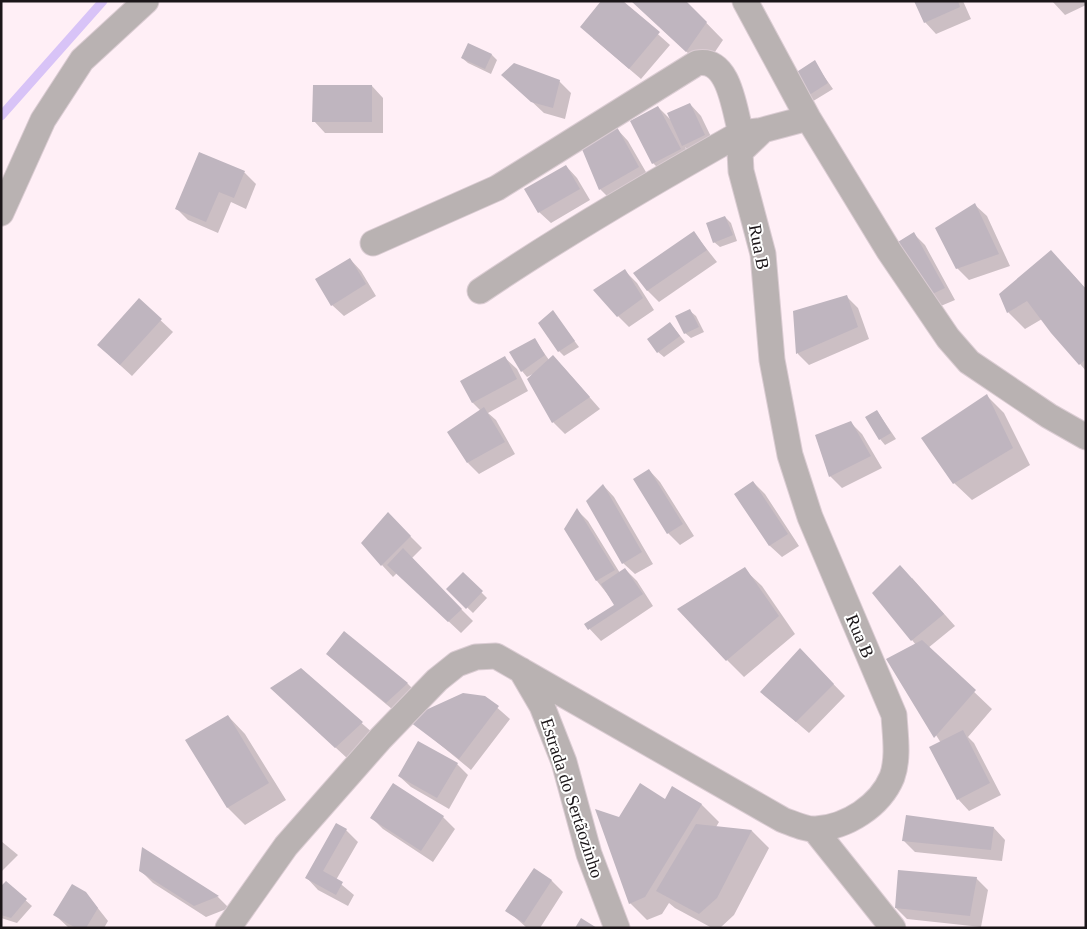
<svg xmlns="http://www.w3.org/2000/svg" width="1087" height="929" font-family="'Times New Roman',serif">
  <rect width="100%" height="100%" fill="#ffeff6"/>
  <path fill="#0003" d="M621,1L670,45L641,79L593,38Z
    M632,1H685L723,40L704,68Z
    M916,1H963L971,19L936,34L925,22Z
    M1052,1H1086V5L1065,15Z
    M468,45L492,55L497,60L491,74L468,63L462,58Z
    M814,62L833,89L810,103L791,78Z
    M559,81L571,93L565,119L544,113L515,86Z
    M372,86L383,98V133H325L314,121Z
    M690,104L701,116L716,147L695,157L685,147L692,161L665,175L653,163L658,107L672,121Z
    M617,129L628,141L650,179L612,201L600,189Z
    M200,153L245,173L256,184L246,209L231,202L218,233L188,220L176,208Z
    M566,166L577,178L590,200L551,223L539,212Z
    M975,205L987,216L1010,266L969,280L957,268Z
    M725,217L731,223L737,241L720,247L714,242Z
    M694,233L717,262L659,302L647,290Z
    M914,234L925,245L955,300L936,308Z
    M350,259L361,271L376,296L344,316L332,305Z
    M1068,269L1086,289V371L1042,319L1025,329L1008,312Z
    M625,271L637,283L654,310L629,327L618,316Z
    M846,296L858,308L869,339L809,365L798,354L794,312Z
    M139,300L173,332L132,376L110,356Z
    M690,311L696,316L704,332L691,338L685,333Z
    M553,312L579,347L564,356L559,351Z
    M670,323L685,342L664,357L658,352Z
    M535,340L549,360L564,368L600,409L565,434L553,422L528,379L533,374L527,377L522,371Z
    M505,358L517,369L528,391L488,413L496,420L515,454L479,474L468,463L481,411L473,403L462,381Z
    M987,396L1004,413L1030,465L972,500L954,483Z
    M877,411L896,439L885,445L880,439Z
    M850,422L862,434L882,468L842,488L830,476L816,436Z
    M649,470L660,482L694,536L680,545L668,533Z
    M753,482L765,494L799,546L782,557L770,546L736,494Z
    M603,485L614,497L653,564L635,574L623,563Z
    M577,510L588,521L620,573L625,569L637,581L653,606L601,641L586,625L616,605L597,581L565,529Z
    M388,514L422,548L411,559L473,621L461,633L397,573L393,577L382,565Z
    M744,569L762,586L795,634L744,677L727,660Z
    M463,574L487,598L473,613L448,589Z
    M912,578L955,626L928,648L992,709L968,737L974,743L1001,795L969,811L958,799L941,743L888,659L916,645L912,640Z
    M344,633L408,684L419,695L398,714L339,665L327,654Z
    M811,661L845,696L809,733L761,692Z
    M301,670L374,734L348,759L283,699Z
    M485,697L510,719L471,770L409,719Z
    M228,716L245,734L286,800L245,825L228,808L187,741Z
    M457,764L468,775L449,809L411,787L399,776Z
    M394,785L443,817L455,829L433,862L383,829L371,817Z
    M673,788L702,805L719,822L716,827L752,831L769,848L734,915L720,928H712L675,908L669,903L662,914L647,920L630,903L619,818L666,800Z
    M994,828L1005,840L1002,861L915,852L904,841Z
    M346,830L358,842L336,880L354,895L348,906L318,890L307,878Z
    M1,841L18,855L1,872Z
    M143,849L218,897L229,908L206,917L153,883L141,871Z
    M534,870L552,881L563,892L540,928H527L507,910Z
    M976,878L988,890L981,927L907,919L896,908Z
    M6,883L32,906L17,923L1,918V888Z
    M86,893L108,921L104,928H69L55,915Z"/>
  <g fill="none" stroke-linecap="round" stroke-linejoin="round">
    <path stroke="#d8c3f7" stroke-width="9" d="M1,116L103,1"/>
  </g>
  <path fill="#bfb5bf" d="M601,1H623L660,32L629,69L580,27Z
    M631,1H686L707,22L686,52Z
    M914,1H958L960,7L924,23Z
    M468,43L492,54L485,69L461,58Z
    M815,60L828,83L803,99L789,77Z
    M514,63L560,80L553,108L531,102L501,75Z
    M313,85H372V122H312Z
    M690,103L705,135L682,146L667,113Z
    M658,106L681,149L652,164L630,121Z
    M617,127L639,167L599,190L579,142Z
    M199,152L245,171L234,198L219,192L206,222L175,209Z
    M566,165L580,189L538,213L524,189Z
    M975,203L999,254L956,269L935,228Z
    M725,216L733,235L713,243L706,223Z
    M694,231L707,250L647,291L633,273Z
    M914,232L945,288L924,298L893,245Z
    M1051,250L1086,289V359L1079,365L1051,333L1027,301L1007,313L999,294Z
    M350,258L366,284L331,306L315,279Z
    M625,269L643,298L617,317L593,290Z
    M847,295L858,327L796,354L793,311Z
    M139,298L162,319L120,365L97,345Z
    M690,309L699,327L684,334L675,316Z
    M553,310L575,341L558,352L538,323Z
    M670,322L680,336L657,353L647,339Z
    M535,338L545,355L521,372L509,352Z
    M553,355L590,397L552,423L527,379Z
    M505,356L517,379L472,403L460,381Z
    M987,394L1013,448L953,484L921,438Z
    M484,407L505,442L467,463L447,432Z
    M877,410L891,433L879,440L865,417Z
    M851,421L871,456L829,477L815,435Z
    M649,469L683,524L667,534L633,479Z
    M753,481L788,534L769,546L734,494Z
    M603,484L642,552L622,564L586,501Z
    M577,508L615,570L596,581L564,529Z
    M388,512L411,536L381,566L361,543Z
    M403,548L462,609L448,622L387,565Z
    M900,565L944,614L911,641L872,593Z
    M745,567L779,616L726,661L677,609Z
    M625,568L643,594L588,630L584,624L614,605L601,584Z
    M463,572L483,591L466,609L446,589Z
    M344,631L408,683L386,703L326,654Z
    M922,640L976,690L934,738L886,659Z
    M800,648L834,684L796,722L760,692Z
    M301,668L363,722L335,748L270,688Z
    M463,693L485,696L499,706L459,759L406,719Z
    M228,715L269,783L227,808L185,740Z
    M963,730L990,783L957,800L929,747Z
    M418,741L458,763L437,798L398,776Z
    M393,783L444,816L421,851L370,818Z
    M640,783L665,799L672,786L702,804L645,897L629,904L595,809L619,817Z
    M906,815L994,827L991,850L902,841Z
    M336,823L347,829L323,871L343,882L336,895L305,878Z
    M696,824L752,830L717,898L699,914L656,891Z
    M142,847L219,896L194,906L139,871Z
    M534,868L552,880L524,923L505,911Z
    M898,870L977,877L970,916L895,908Z
    M6,881L27,899L11,918L1,915V886Z
    M72,884L86,892L98,908L86,928H76L53,915Z
    M581,918L597,928H575Z"/>
  <g fill="none" stroke-linecap="round" stroke-linejoin="round">
    <defs>
      <path id="minor" d="M745,1L808,118L889,251L948,338L969,362L1049,416L1086,437
        M1,213L43,120L82,60L146,1
        M373,243L497,188L697,63C730,57 734,110 741,133
        M480,291C564,234 652,183 741,133L758,131
        M521,670L542,706L564,762L589,854L617,928
        M814,829L893,928
        M228,928L286,846L381,738L437,680L457,664L476,657L496,656L783,820C792,823 806,830 816,829C847,827 880,806 892,777C899,758 895,734 894,715L810,517L790,455L772,360L763,254L741,171L740,152L763,130L808,118"/>
    </defs>
    <use href="#minor" stroke="#dbccd3" stroke-width="27"/>
    <use href="#minor" stroke="#b9b2b2" stroke-width="25"/>
  </g>
  <g text-anchor="middle" dominant-baseline="central" stroke-width="4" stroke-linejoin="round" paint-order="stroke">
    <g font-size="18" fill="#1b1619" stroke="#fff">
      <text transform="translate(759 247) rotate(79)">Rua B</text>
      <text transform="translate(860 636) rotate(67)">Rua B</text>
      <text transform="translate(572 798) rotate(72)">Estrada do Sertãozinho</text>
    </g>
  </g>
  <rect width="1087" height="929" fill="none" stroke="#1b1619" stroke-width="5"/>
</svg>
